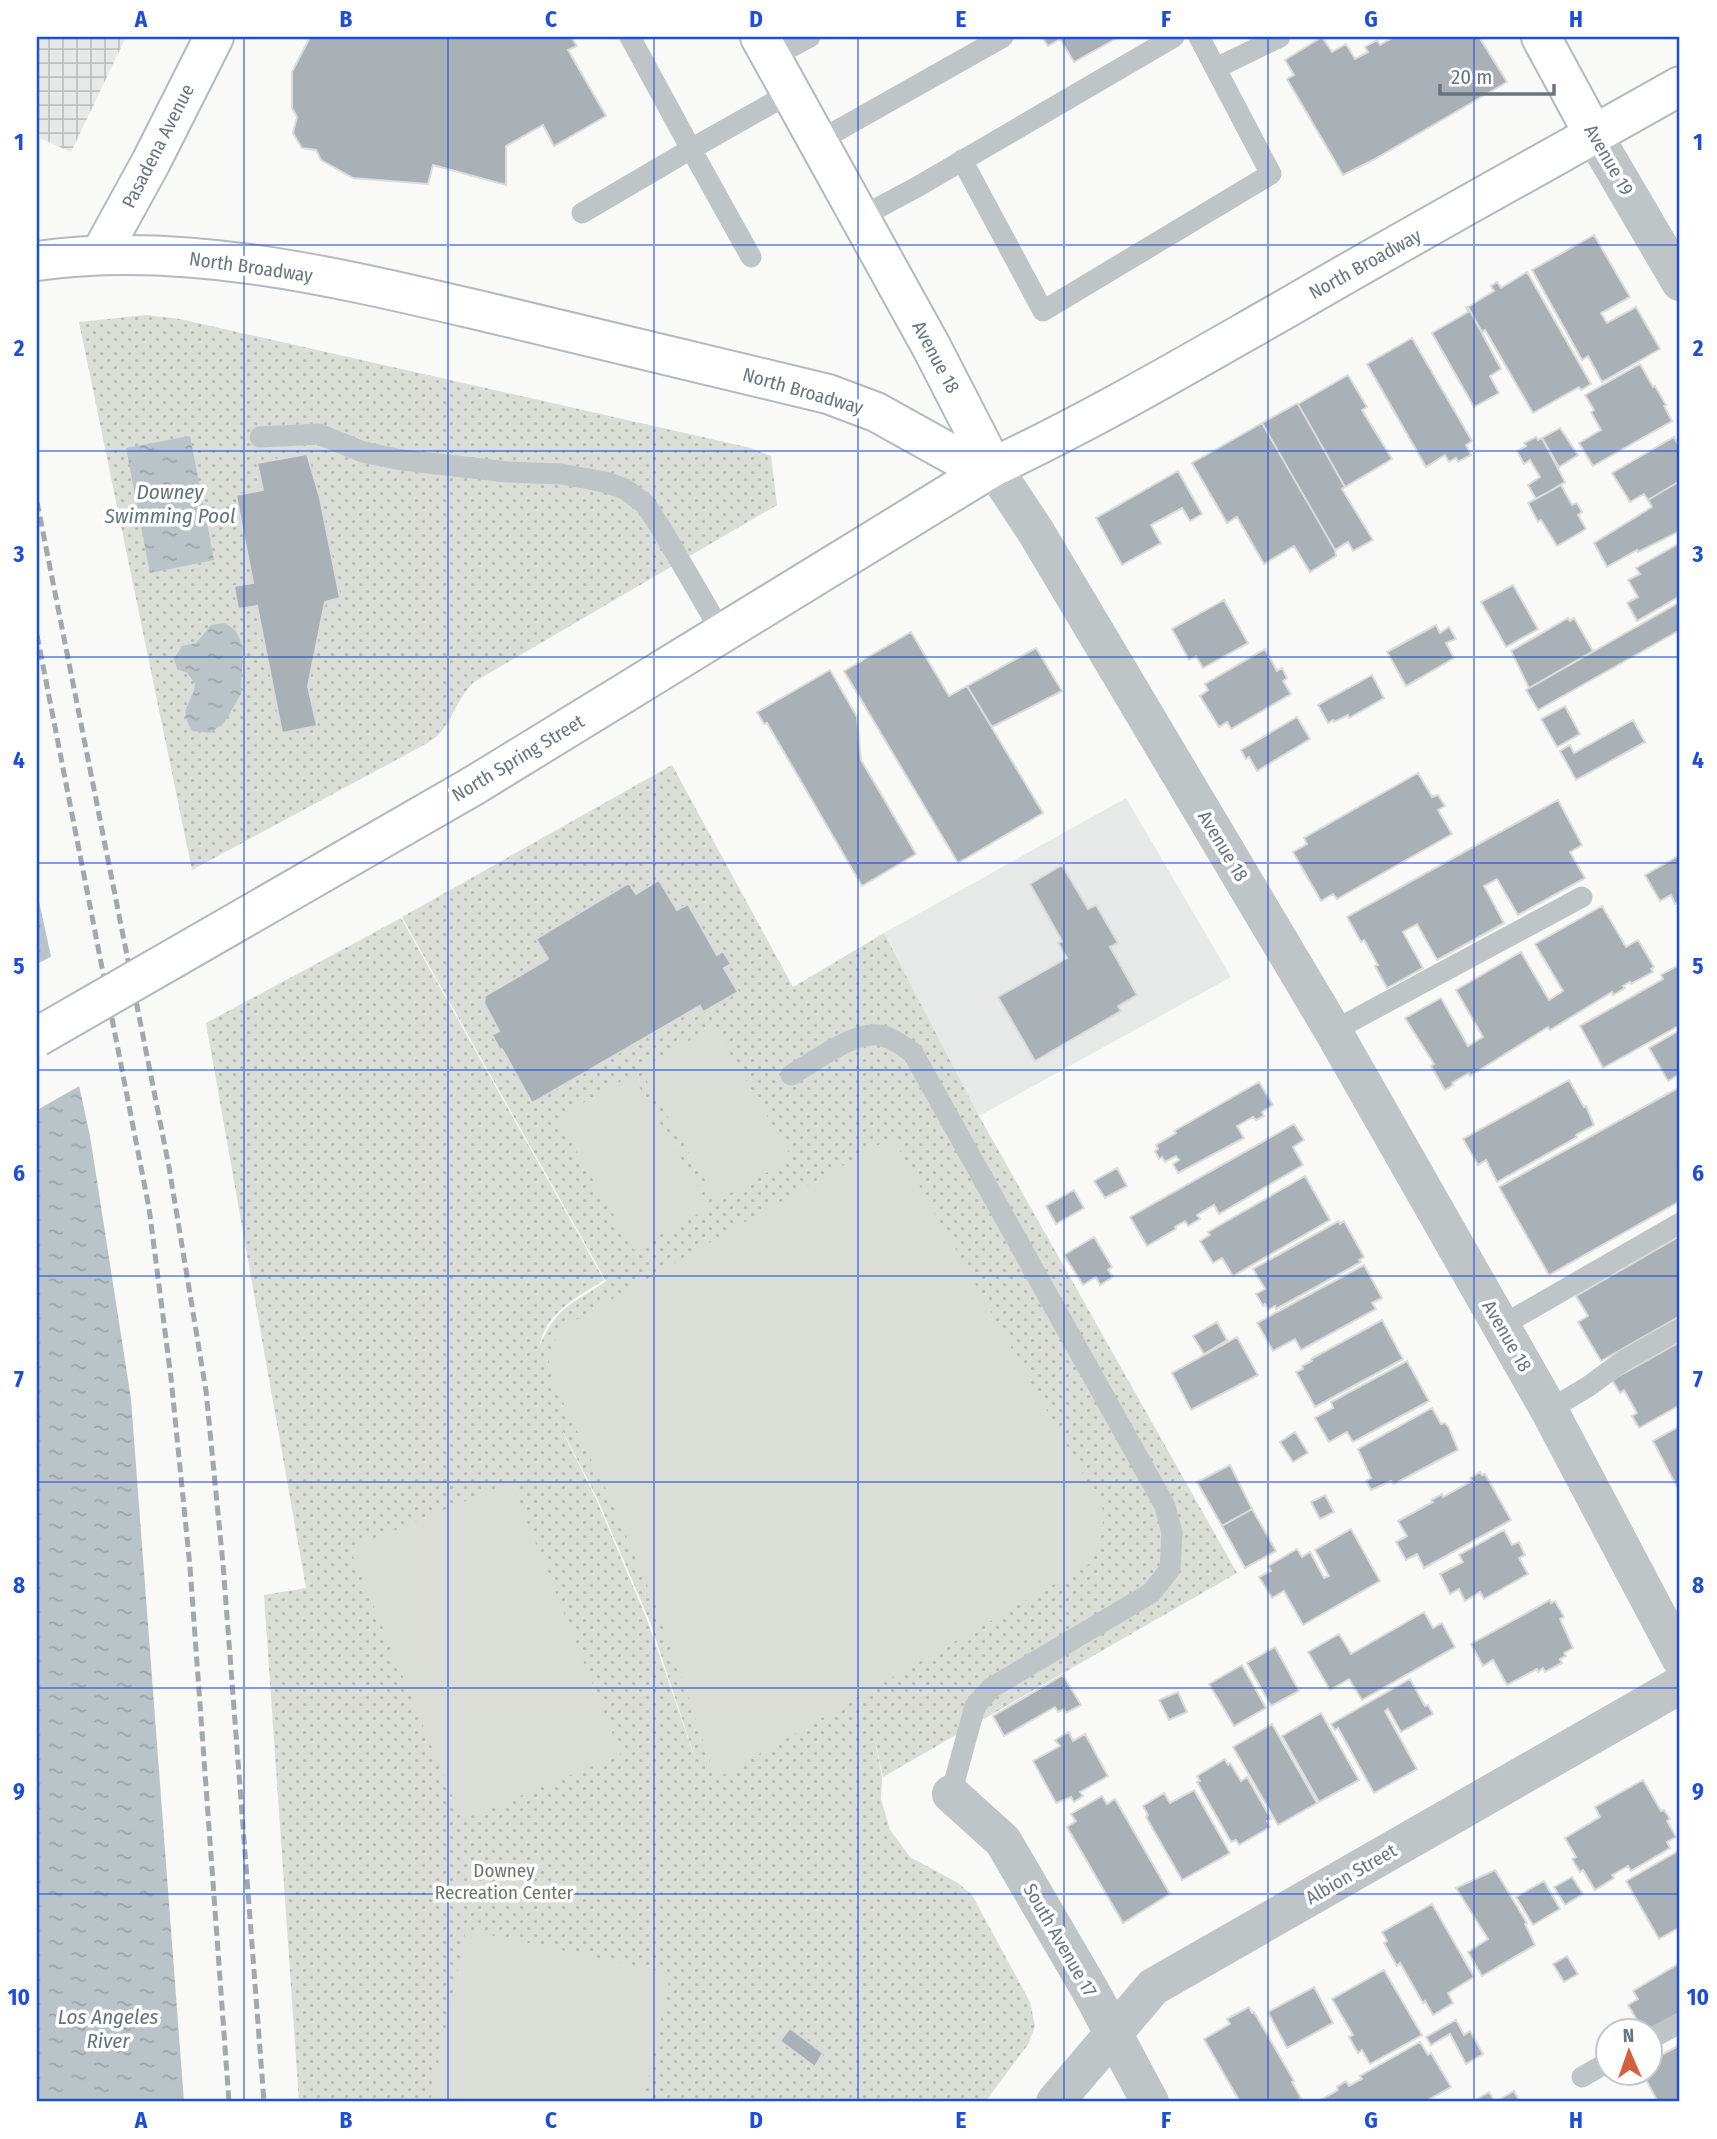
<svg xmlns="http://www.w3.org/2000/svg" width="1717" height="2139" font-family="'Fira Sans Condensed',sans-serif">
  <defs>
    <pattern id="industrial-grid" width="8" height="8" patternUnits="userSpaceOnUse" patternTransform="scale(1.75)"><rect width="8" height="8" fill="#e7e8e8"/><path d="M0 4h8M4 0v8" fill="none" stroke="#bfc1c1"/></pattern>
    <pattern id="grass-dots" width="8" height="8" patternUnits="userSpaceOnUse" patternTransform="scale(1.75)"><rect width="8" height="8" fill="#daded7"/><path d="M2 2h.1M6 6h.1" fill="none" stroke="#b5b9b4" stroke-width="1.8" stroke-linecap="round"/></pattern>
    <pattern id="water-ripples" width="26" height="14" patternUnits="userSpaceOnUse" patternTransform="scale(1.75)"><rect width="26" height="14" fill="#bac4c8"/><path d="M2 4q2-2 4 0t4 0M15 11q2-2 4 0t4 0" fill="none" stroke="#9ba4a8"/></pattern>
  </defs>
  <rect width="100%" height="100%" fill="#f9f9f8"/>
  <path fill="#e7e8e8" d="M1126,798L1231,977L979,1116L884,933Z"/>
  <path fill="url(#industrial-grid)" d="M37,37H126L71,152L40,138L37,118Z"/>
  <path fill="url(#grass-dots)" fill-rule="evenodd" d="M146,315L180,319L751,448L771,456L777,505L474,682C458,697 454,717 440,733C435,739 428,742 422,746L192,870L79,322Z
    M672,765L793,987L884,933L979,1116L1237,1573L883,1777L874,1735L882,1777L881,1799L890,1830L910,1857L958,1883L972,1895L1030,2002L1035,2026L1029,2043L985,2102H299L264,1595L306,1588L206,1023L401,918L604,1280C575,1299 547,1311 539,1347C558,1304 571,1306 606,1281L402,917ZM551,1408L598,1500L650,1622L701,1776L648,1622L597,1501Z"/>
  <path fill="#daded7" d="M714,1026L792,1158L717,1201L640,1069Z
    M632,1075L710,1207L634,1250L557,1118Z
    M892,1137L1105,1513L1093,1562L716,1779L661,1617L609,1496L555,1386L548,1358L557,1337L574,1321Z
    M511,1482L621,1754L462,1820L350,1549Z
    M466,1930L671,1973L643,2102H430Z"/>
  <path fill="url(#water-ripples)" d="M190,436L214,560L150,573L126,448Z
    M225,623L236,631L243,647L241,694L224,723L210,733L192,731C177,705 193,706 195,683L187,673L177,669L174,659L182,646L196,643L211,625Z
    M37,892L90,1136L131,1399L184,2102H37Z"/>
  <path fill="#f9f9f8" d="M54,955L83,1084L37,1110V964Z"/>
  <path fill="#a9b0b6" stroke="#dbdbda" stroke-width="2" d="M310,37H571L577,46L568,50L606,116L554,146L543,125L506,146V185L433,165L428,184L353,178L321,160L316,150L302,148L293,133L297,117L292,108V72Z
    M1042,37H1119L1074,62L1060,39L1048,46Z
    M1322,37L1332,52L1346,44L1355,59L1368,52L1365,47L1377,40L1380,45L1394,37H1479L1507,82L1373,160L1343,175L1287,79L1294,75L1285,60Z
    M1594,235L1630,297L1601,313L1607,323L1636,307L1660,349L1602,382L1588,356L1582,360L1532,270Z
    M1527,272L1591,384L1581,390L1579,387L1533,413L1485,330L1482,332L1468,307L1494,291L1491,286L1497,282L1501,288Z
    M1466,307H1468L1501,369L1490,376L1499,393L1474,407L1432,333L1468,312Z
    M1412,338L1472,441L1466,445L1471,455L1458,462L1456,458L1449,462L1445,455L1426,467L1367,364Z
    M1640,364L1653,387L1655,386L1666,405L1664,406L1672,421L1593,466L1579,443L1601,430L1591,412L1594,410L1585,395Z
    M1348,375L1367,407L1362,410L1392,459L1345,487L1298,404Z
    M1296,404H1298L1345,487L1342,489L1373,540L1353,551L1348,542L1335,550L1262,423Z
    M1262,423L1335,550L1336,556L1310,572L1294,546L1264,564L1237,517L1227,523L1192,463Z
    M1560,428L1578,455L1559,467L1542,438Z
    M1536,437L1538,440L1542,438L1565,482L1536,499L1528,485L1540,477L1530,460L1524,464L1517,451L1526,446L1524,443Z
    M1674,437L1680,448V481L1648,500L1644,494L1630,502L1612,473Z
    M307,454L320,498L340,598L325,602L308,686L317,726L282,733L257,606L238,609L234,586L253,583L236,495L263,490L257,463Z
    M1178,471L1202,514L1190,521L1182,508L1151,525L1161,543L1122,565L1096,518Z
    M1680,481V531L1638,552L1637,550L1607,567L1594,543L1652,507L1648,500Z
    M1561,485L1572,505L1577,503L1582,512L1578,515L1586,529L1557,546L1541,520L1538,522L1528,503Z
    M1680,543V596L1637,621L1627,603L1638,597L1628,580L1640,574L1636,568Z
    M1513,585L1538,629L1506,647L1481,602Z
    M1224,600L1248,643L1203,668L1196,656L1189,660L1172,629Z
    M1680,602V630L1538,710L1526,690Z
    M1568,618L1570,621L1574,618L1593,651L1529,688L1511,651Z
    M1436,625L1440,633L1449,627L1456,639L1446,643L1454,658L1406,686L1387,652Z
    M911,632L949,696L967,686L1043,813L958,863L844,671Z
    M1036,648L1062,691L992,727L967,686Z
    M1265,649L1277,671L1282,668L1287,678L1283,681L1291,694L1231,729L1227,722L1219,727L1200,696L1208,690L1205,684Z
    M830,670L857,717L861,760L916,854L862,886L767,723L764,724L757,712Z
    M1372,675L1384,698L1349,718L1348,715L1334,722L1333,720L1328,723L1318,705Z
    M1565,706L1580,734L1557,747L1541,719Z
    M1297,717L1310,739L1257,771L1249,757L1246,759L1241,750Z
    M1633,720L1645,742L1576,780L1560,751L1570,745L1574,753Z
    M1418,773L1432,797L1438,795L1445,806L1438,810L1452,834L1337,899L1333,894L1321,901L1293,852L1307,844L1304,838Z
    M1558,800L1582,845L1570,852L1585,878L1518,915L1497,879L1484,886L1504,923L1437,960L1417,924L1403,932L1423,968L1387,988L1375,966L1378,965L1364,940L1361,942L1347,917Z
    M1680,855V901L1675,904L1671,895L1660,901L1645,875Z
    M1062,865L1088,909L1096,905L1118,943L1110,947L1137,995L1118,1006L1121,1011L1035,1061L998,997L1067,958L1058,943L1062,941L1030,884Z
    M659,880L677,910L688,904L717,955L723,951L731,964L724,968L738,992L703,1012L700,1006L532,1103L502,1049L500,1050L492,1035L499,1031L484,1003L485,996L548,959L536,939L629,883L636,894Z
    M1602,906L1626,947L1638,940L1654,967L1651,969L1653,972L1631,984L1630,982L1623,986L1625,988L1613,995L1612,992L1550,1030L1548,1027L1470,1076L1469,1073L1452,1083L1453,1085L1445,1090L1431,1066L1434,1064L1405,1018L1441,998L1468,1046L1483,1037L1456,990L1521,952L1549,1000L1563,991L1535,944Z
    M1679,965L1680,1025L1603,1068L1580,1026L1663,979L1661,975Z
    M1680,1030V1074L1668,1081L1649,1048Z
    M1569,1080L1584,1107L1586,1106L1594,1125L1576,1135L1577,1137L1497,1182L1486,1160L1478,1165L1463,1139Z
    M1259,1082L1273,1105L1262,1112L1264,1116L1256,1120L1253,1117L1237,1126L1244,1138L1178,1173L1173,1164L1179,1160L1176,1156L1165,1162L1162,1157L1159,1159L1155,1151L1158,1149L1156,1145L1176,1133L1174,1131Z
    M1680,1087V1201L1549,1275L1499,1187Z
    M1294,1124L1304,1140L1293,1147L1303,1165L1219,1214L1214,1205L1197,1215L1200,1219L1188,1226L1185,1221L1175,1227L1176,1229L1147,1246L1130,1217Z
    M1117,1168L1127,1186L1105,1198L1094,1181Z
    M1305,1176L1330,1220L1233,1276L1222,1258L1213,1263L1200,1241L1210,1235L1208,1232Z
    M1074,1190L1084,1208L1056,1224L1046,1206Z
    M1339,1221L1340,1224L1344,1221L1364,1257L1359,1260L1361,1262L1276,1309L1275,1306L1268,1310L1265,1304L1263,1306L1256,1294L1265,1289L1253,1269Z
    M1680,1236V1316L1601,1361L1578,1322L1588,1316L1576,1296Z
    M1094,1237L1112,1267L1108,1270L1113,1277L1100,1285L1096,1277L1083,1285L1064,1255Z
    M1364,1265L1382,1298L1372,1303L1376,1309L1301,1350L1295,1339L1273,1351L1257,1323Z
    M1382,1320L1403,1359L1315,1407L1296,1372L1303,1369L1302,1366L1312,1361L1311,1359Z
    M1217,1322L1227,1340L1204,1354L1193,1336Z
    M1237,1337L1258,1375L1191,1410L1172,1373Z
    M1680,1342V1405L1639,1428L1632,1416L1637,1413L1624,1390L1620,1393L1612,1380Z
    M1407,1361L1429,1401L1353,1442L1347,1432L1329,1442L1315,1418L1333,1408L1331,1402Z
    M1432,1408L1441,1424L1445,1423L1449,1428L1458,1450L1394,1484L1391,1481L1371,1490L1366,1481L1371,1478L1358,1449Z
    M1680,1426V1485L1677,1487L1653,1441Z
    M1295,1432L1308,1453L1293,1462L1280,1442Z
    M1230,1465L1252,1509L1222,1526L1197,1482Z
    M1480,1472L1482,1475L1485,1474L1511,1520L1424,1568L1417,1554L1406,1560L1396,1542L1407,1536L1398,1521L1433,1502L1431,1500L1442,1494L1443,1497L1472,1481L1470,1478Z
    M1325,1495L1334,1512L1320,1519L1311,1502Z
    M1252,1509L1276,1551L1245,1568L1222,1526Z
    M1351,1529L1380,1581L1303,1625L1284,1591L1272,1598L1259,1577L1271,1571L1268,1566L1297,1549L1302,1557L1310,1552L1324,1578L1329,1576L1315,1550Z
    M1504,1530L1512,1545L1519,1542L1525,1555L1519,1558L1528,1574L1484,1599L1480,1592L1465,1601L1459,1589L1450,1594L1440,1574L1463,1562L1459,1555Z
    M1550,1600L1551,1603L1555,1601L1564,1617L1560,1619L1573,1648L1564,1653L1566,1656L1560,1659L1562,1663L1545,1672L1543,1668L1538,1672L1537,1669L1507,1685L1493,1660L1483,1666L1471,1644Z
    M1424,1612L1433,1628L1442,1623L1455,1647L1362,1700L1349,1679L1330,1690L1308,1652L1339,1634L1351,1654Z
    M1275,1647L1299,1691L1271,1706L1247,1663Z
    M1242,1665L1266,1708L1234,1726L1209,1684Z
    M1063,1675L1081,1705L1066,1713L1064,1709L1058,1712L1055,1707L1004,1736L993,1716Z
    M1410,1679L1425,1706L1428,1705L1433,1714L1401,1732L1388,1709L1385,1711L1417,1769L1374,1793L1338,1728L1335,1730L1331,1724Z
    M1178,1692L1187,1712L1169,1720L1159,1700Z
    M1321,1713L1359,1780L1319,1802L1282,1736Z
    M1272,1724L1317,1803L1278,1825L1233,1747Z
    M1069,1732L1073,1741L1085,1734L1108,1776L1080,1792L1083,1796L1074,1802L1071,1797L1056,1803L1033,1761L1060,1746L1055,1740Z
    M1225,1759L1228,1765L1230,1763L1241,1781L1247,1777L1271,1819L1267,1821L1270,1827L1239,1845L1236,1840L1231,1842L1197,1782L1200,1781L1197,1776Z
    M1643,1780L1661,1811L1664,1810L1670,1819L1667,1821L1676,1837L1667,1842L1670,1848L1631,1871L1628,1866L1612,1875L1614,1878L1595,1890L1583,1870L1580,1872L1572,1859L1576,1857L1565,1838L1600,1817L1595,1807Z
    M1194,1790L1230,1853L1182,1880L1146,1817L1148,1815L1143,1806L1164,1793L1170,1803Z
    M1102,1796L1107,1804L1115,1799L1170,1894L1123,1923L1067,1827L1076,1821L1071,1814Z
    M1680,1850V1927L1659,1939L1626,1881Z
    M1495,1870L1527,1923L1525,1924L1535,1945L1482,1976L1468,1952L1488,1939L1456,1888Z
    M1572,1877L1583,1894L1565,1905L1554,1887Z
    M1544,1881L1560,1909L1533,1925L1516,1897Z
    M1432,1904L1474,1977L1448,1993L1453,2003L1433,2015L1425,2001L1423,2003L1400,1963L1397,1966L1384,1943L1387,1941L1382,1932Z
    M1567,1956L1578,1974L1564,1982L1553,1964Z
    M1680,1963V2013L1650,2030H1643L1628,2005L1638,1999L1633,1991Z
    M1384,1970L1422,2035L1370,2064L1362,2050L1358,2053L1349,2037L1353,2035L1332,1999Z
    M1314,1987L1333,2023L1287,2048L1268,2012Z
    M1249,2007L1252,2013L1254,2012L1294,2081L1292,2082L1301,2098L1294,2102H1240L1204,2039L1230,2024L1227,2019Z
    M1456,2020L1464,2035L1470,2031L1483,2054L1466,2064L1450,2034L1431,2045L1426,2037Z
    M790,2028L823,2053L815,2067L780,2041Z
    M1420,2042L1428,2055L1431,2053L1451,2087L1424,2102H1317L1338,2090L1337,2087L1346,2081L1349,2086L1362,2079L1360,2076Z
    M1680,2045V2102H1653L1657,2100L1645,2078L1638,2082L1633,2072H1650V2061Z
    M1514,2091L1520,2102H1495Z
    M1489,2092L1495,2102H1472Z"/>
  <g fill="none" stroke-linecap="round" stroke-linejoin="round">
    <defs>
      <path id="secondary" d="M760,37L932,348L993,467
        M1541,37L1594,135
        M100,255L151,162L214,37
        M37,261C191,239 353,281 503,316C611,342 720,368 828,394L876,412L957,457L993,467"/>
      <path id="primary" d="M473,786L993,467C1094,420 1190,363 1287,308C1417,232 1549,160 1680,86"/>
    </defs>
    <use href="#secondary" stroke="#b4b9be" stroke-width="42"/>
    <use href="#primary" stroke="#b3b8bc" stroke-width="42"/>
    <path stroke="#bfc4c7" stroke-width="21" d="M630,37L691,149L792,92
      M772,57L810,37
      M1216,68L1280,37
      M817,142L1003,37
      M962,160L1043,311L1271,174L1199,37
      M582,213L691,149L751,257
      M859,218L917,187L1174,37
      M260,437L319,434L363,452L402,460L508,472L561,474L605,482L625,489L645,504L661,528L722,633
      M1333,1031L1582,897
      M791,1075C814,1062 853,1031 880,1035C893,1038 903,1046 913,1053L1165,1506L1172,1533L1170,1569L1151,1593L991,1688L975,1706L951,1794
      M1501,1326L1680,1223
      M1549,1410L1589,1386L1623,1361L1680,1329
      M1650,2039L1680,2023
      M1582,2077L1608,2062"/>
    <path stroke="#bfc4c7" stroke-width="38" d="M1594,135L1680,282
      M993,467L1036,532L1333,1031L1549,1410L1680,1658
      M951,1794L1003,1841L1090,1990L1150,2102
      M1055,2102L1153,1987L1680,1685"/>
    <use href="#secondary" stroke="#fff" stroke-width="38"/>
    <use href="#primary" stroke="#fff" stroke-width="38"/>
    <path stroke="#a2a8ad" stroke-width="5" stroke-dasharray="10 5" stroke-linecap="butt" d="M37,502L169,1167L206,1391L223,1564L264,2102
      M37,635L149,1208L171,1378L190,1567L229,2102"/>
    <defs>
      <path id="primary-bridge" d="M37,1037L473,786"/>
    </defs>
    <use href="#primary-bridge" stroke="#b3b8bc" stroke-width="42" stroke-linecap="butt"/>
    <use href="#primary-bridge" stroke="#fff" stroke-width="38"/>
  </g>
  <path fill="none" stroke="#1d4ed8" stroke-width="2" stroke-opacity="0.55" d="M244,37V2102M448,37V2102M654,37V2102M858,37V2102M1064,37V2102M1268,37V2102M1474,37V2102M37,245H1680M37,451H1680M37,657H1680M37,863H1680M37,1070H1680M37,1276H1680M37,1482H1680M37,1688H1680M37,1894H1680"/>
  <g text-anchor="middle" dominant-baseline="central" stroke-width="7" stroke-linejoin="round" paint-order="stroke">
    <g font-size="19" fill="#677580" stroke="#fff">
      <text transform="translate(158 146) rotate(-63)">Pasadena Avenue</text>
      <text transform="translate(1609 160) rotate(60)">Avenue 19</text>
      <text transform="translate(1365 264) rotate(-29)">North Broadway</text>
      <text transform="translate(251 267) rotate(8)">North Broadway</text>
      <text transform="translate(936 357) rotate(62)">Avenue 18</text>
      <text transform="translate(803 391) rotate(16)">North Broadway</text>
      <text transform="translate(518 758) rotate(-31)">North Spring Street</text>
      <text transform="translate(1223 846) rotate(59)">Avenue 18</text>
      <text transform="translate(1507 1336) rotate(60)">Avenue 18</text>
      <text transform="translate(1351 1874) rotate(-30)">Albion Street</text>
      <text transform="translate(1060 1940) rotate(60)">South Avenue 17</text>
    </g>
    <g font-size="19" fill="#697866" stroke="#fff">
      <text x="504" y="1870">Downey<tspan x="504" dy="22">Recreation Center</tspan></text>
    </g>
    <g font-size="21" font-style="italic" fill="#627379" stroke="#fff">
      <text x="170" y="492">Downey<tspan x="170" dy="24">Swimming Pool</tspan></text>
      <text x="108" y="2017">Los Angeles<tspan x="108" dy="24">River</tspan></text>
    </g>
  </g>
  <rect width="1717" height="2139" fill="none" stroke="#ffffff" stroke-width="77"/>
  <g transform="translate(1629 2052) rotate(358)"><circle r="33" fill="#ffffff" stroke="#c2c8cc" stroke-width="2"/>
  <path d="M0-5L12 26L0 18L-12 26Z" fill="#d3613e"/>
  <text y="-10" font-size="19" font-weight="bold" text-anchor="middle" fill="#677580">N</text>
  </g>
  <path d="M1440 84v10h114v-10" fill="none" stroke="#677580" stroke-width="3.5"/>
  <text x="1451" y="84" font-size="21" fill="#677580" stroke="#ffffff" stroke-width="5" paint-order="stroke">20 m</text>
  <rect x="38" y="38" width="1640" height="2062" fill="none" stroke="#1d4ed8" stroke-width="2.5"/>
  <g font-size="23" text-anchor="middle" font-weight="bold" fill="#1d4ed8">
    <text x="141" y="27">A</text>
    <text x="346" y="27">B</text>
    <text x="551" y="27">C</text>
    <text x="756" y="27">D</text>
    <text x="961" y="27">E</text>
    <text x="1166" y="27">F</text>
    <text x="1371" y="27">G</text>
    <text x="1576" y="27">H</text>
    <text x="19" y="150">1</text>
    <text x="1698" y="150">1</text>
    <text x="19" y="356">2</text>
    <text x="1698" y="356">2</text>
    <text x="19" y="562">3</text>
    <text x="1698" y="562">3</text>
    <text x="19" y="768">4</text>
    <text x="1698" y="768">4</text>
    <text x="19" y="974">5</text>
    <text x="1698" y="974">5</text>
    <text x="19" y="1181">6</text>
    <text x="1698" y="1181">6</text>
    <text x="19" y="1387">7</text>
    <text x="1698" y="1387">7</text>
    <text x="19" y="1593">8</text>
    <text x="1698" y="1593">8</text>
    <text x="19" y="1799">9</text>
    <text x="1698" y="1799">9</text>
    <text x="19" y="2005">10</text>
    <text x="1698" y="2005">10</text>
    <text x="141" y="2128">A</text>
    <text x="346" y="2128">B</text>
    <text x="551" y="2128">C</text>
    <text x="756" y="2128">D</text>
    <text x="961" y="2128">E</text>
    <text x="1166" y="2128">F</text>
    <text x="1371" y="2128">G</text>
    <text x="1576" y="2128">H</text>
  </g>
</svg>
